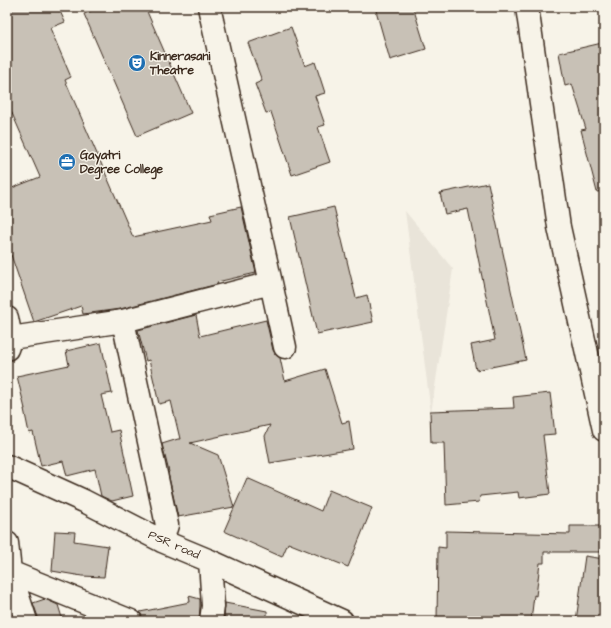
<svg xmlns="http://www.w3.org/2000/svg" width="611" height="628" font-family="'Architects Daughter',sans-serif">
  <rect width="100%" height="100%" fill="#f7f3e8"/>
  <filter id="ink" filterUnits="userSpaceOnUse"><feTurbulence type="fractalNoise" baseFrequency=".025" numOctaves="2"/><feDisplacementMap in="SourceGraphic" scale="8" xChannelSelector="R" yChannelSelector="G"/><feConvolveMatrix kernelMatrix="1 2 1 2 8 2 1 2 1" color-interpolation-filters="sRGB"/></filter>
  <g filter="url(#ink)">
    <path fill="#e9e4d9" d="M405,211L453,269L431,413Z"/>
    <path fill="#c8c1b6" stroke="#3b2a1e" d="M7,7H58L65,22L50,28L71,77L65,80L133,237L212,220L210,214L241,207L256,273L217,282L218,284L120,309L83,314L81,306L34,322L11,255L7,257V190L40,177L7,102Z
      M100,7H145L191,113L137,136L84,14Z
      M375,7H413L426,49L390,60Z
      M291,27L305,66L315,62L325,93L315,96L325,125L318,127L330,162L292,175L271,112L266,113L255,84L262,81L248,43Z
      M602,43L604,54V191L597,192L581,130L586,129L572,84L565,86L559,53Z
      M488,183L526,360L476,370L471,345L495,340L468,209L445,214L440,193Z
      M334,207L356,298L367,295L373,322L317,334L290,217Z
      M196,315L200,336L266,320L273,350L276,355L280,358L285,381L325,369L342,423L349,421L353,449L270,463L265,436L270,425L190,443L218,455L234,507L178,517L168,473L169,472L162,444L178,439H180L171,401L159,404L149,360L146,361L138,330Z
      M101,343L112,393L101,395L110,432L119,430L133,496L112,501L101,496L95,469L67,476L63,461L41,466L33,432L29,433L24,409H25L17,376L69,365L66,351Z
      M550,393L555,434L543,435L550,494L519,498L518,492L480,496L479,502L446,505L444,443H431L430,411L514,408L513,397Z
      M247,478L321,511L329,490L372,508L348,567L288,543L282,557L224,531Z
      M570,526H601V552H544V563H540L536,596L534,595L531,621H437L438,547L446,548V531L570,534Z
      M55,531L75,532L74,541L108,546L104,577L82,576L52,571Z
      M585,556L604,559V621H576Z
      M189,596L200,599V606L199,621H143V619L140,612L190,602Z
      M45,599L58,605L63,621H38V617L33,603Z
      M225,603L267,611V621H224Z"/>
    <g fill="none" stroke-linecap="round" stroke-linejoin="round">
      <defs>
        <path id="street" d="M209,7L271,283L285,347
          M527,7L559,227L604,430
          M7,318L11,338L7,349
          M123,321L167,525L162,541
          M11,338L123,321L271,283
          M7,466L84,501L162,541L210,561L342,621
          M7,543L10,572L26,621
          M210,561L213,606L211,621
          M10,572L131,621"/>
      </defs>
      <use href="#street" stroke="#3b2a1e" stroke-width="25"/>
      <use href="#street" stroke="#f7f3e8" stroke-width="22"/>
    </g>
  </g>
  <defs>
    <symbol id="theatre-disc" viewBox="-11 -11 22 22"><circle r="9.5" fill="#1f6fb2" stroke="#f7f3e8"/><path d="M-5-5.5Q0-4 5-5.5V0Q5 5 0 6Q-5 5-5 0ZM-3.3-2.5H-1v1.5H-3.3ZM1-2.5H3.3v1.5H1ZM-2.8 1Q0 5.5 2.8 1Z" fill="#fff"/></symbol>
    <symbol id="office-disc" viewBox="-11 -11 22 22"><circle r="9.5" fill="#1f6fb2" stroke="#f7f3e8"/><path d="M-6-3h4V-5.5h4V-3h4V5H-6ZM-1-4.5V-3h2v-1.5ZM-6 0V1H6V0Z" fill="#fff"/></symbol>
  </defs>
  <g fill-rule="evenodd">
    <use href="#theatre-disc" x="127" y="53" width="20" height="20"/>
    <use href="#office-disc" x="57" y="152" width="20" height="20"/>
  </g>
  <g text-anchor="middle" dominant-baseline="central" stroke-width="3" stroke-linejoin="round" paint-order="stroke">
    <g font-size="12" font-weight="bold" fill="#3b2a1e" stroke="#f7f3e8" text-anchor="start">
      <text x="150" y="56">Kinnerasani<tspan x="150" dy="14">Theatre</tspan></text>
      <text x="80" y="155">Gayatri<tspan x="80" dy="14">Degree College</tspan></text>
    </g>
    <g font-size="12" fill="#3b2a1e" stroke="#f7f3e8">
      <text transform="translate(174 545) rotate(23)">PSR road</text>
    </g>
  </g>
  <rect width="611" height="628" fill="none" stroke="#f7f3e8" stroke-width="24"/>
  <rect x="12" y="12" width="587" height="604" fill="none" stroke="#3b2a1e" stroke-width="1.5" filter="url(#ink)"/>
</svg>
